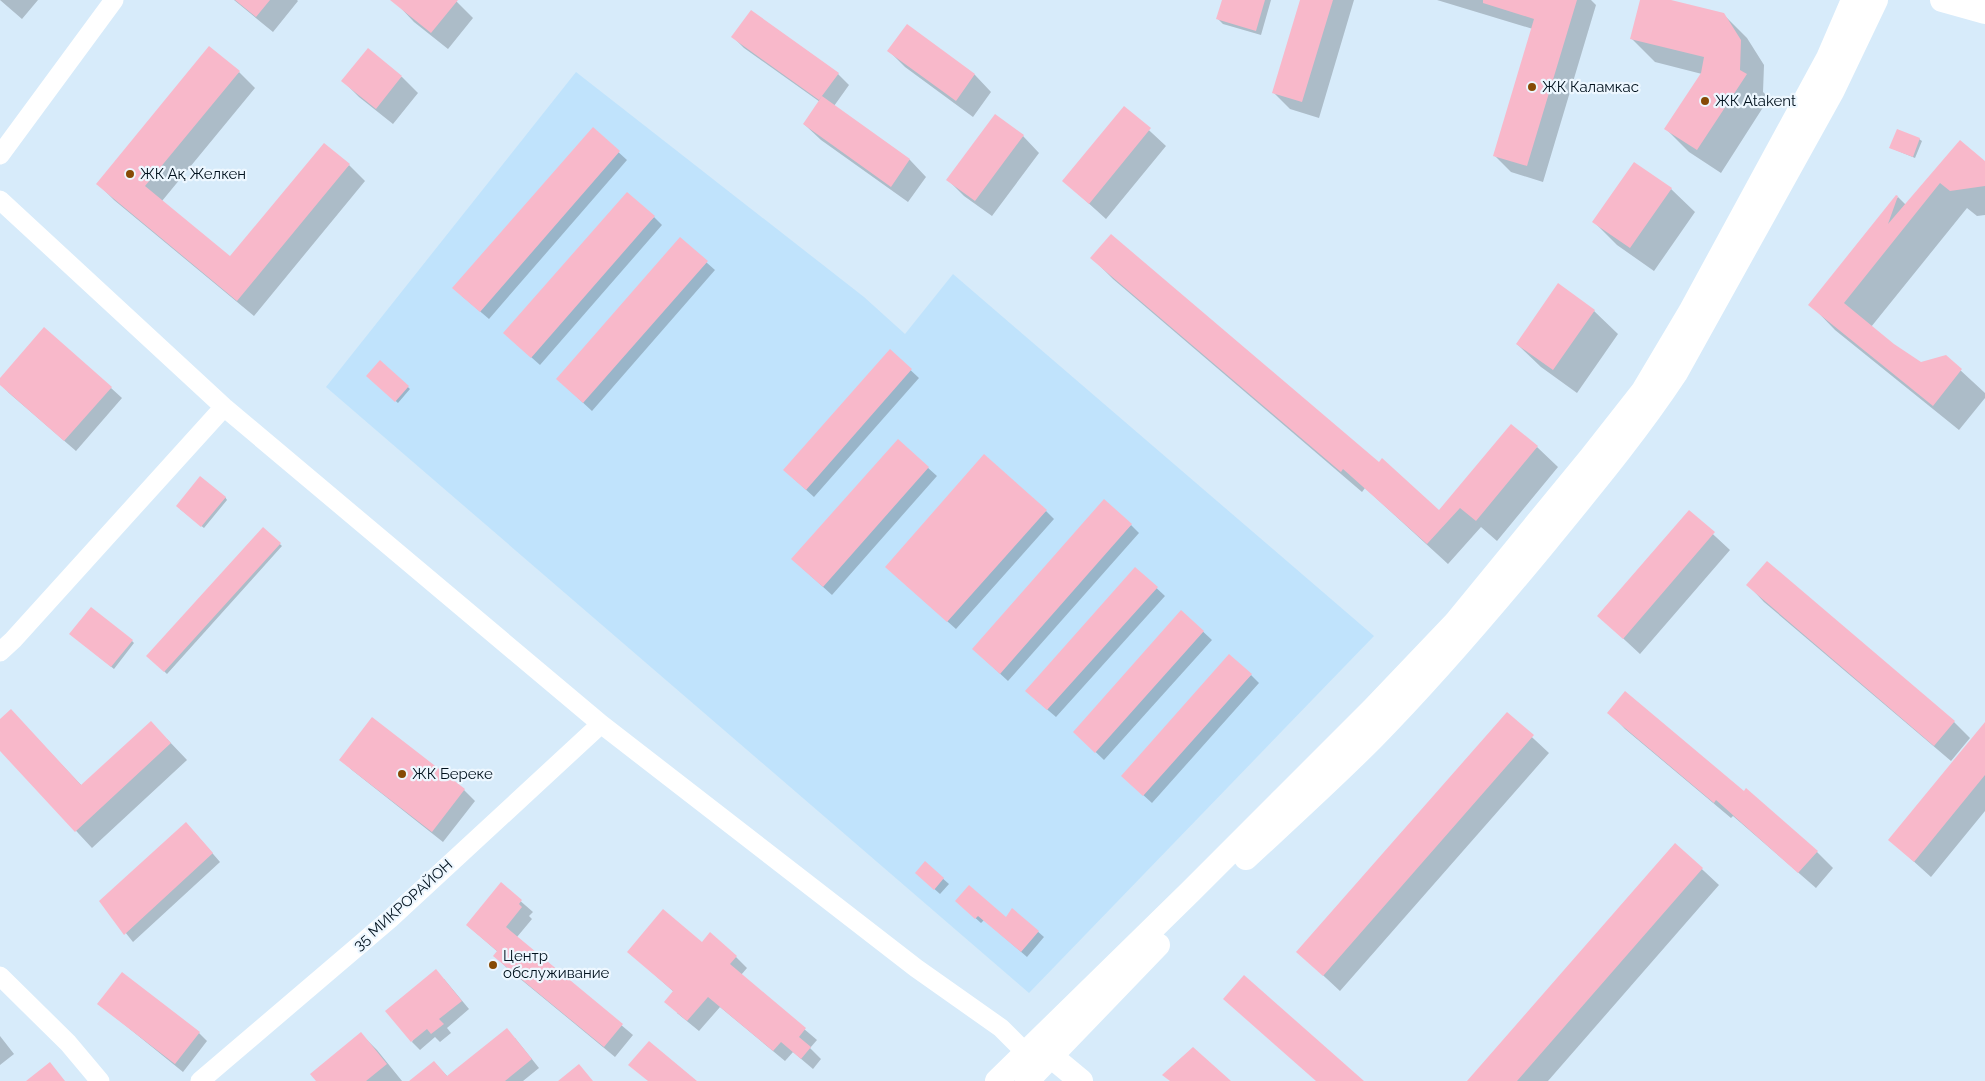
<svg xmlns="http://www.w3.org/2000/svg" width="1985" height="1081" font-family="Raleway,sans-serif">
  <rect width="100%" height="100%" fill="#d7ebfa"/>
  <path fill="#c0e3fc" d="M576,72L864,297L905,334L953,274L1374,636L1029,993L326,387Z"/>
  <path fill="#0003" d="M0,0H38L22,19Z
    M234,0H297L298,1L273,32Z
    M402,0H455L473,18L448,49L414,22L398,5Z
    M1223,0H1271L1261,35L1223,24L1218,19Z
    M1301,0H1354L1319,118L1290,109L1274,93Z
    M1437,0H1591L1596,5L1543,182L1511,172L1495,156L1533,29Z
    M1641,0H1666L1723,14L1747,38L1764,65L1763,92L1769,98L1721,173L1689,152L1666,129L1702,74L1655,62L1632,39Z
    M907,26L975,75L991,92L973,117L905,67L889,51Z
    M733,37L838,74L849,85L834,106L910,160L926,177L908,202L821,140L804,124L820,102L744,48Z
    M239,72L255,88L162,201L230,258L349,165L365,181L254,316L114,200L98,184Z
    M402,77L418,93L393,124L359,97L343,81Z
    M1125,108L1166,146L1106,219L1064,181Z
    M593,129L627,160L489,319L462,296Z
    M1023,136L1039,153L992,216L964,196L948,180Z
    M1919,139L1922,141L1915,158L1891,148Z
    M1960,142L1985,163V215L1977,216L1967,208L1871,327L1894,345L1921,363L1946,357L1985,393V398L1959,430L1835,330L1810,304L1898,197L1906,205Z
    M1671,189L1695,212L1654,271L1617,245L1594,222Z
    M654,217L662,225L540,365L513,341Z
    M680,239L715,270L592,411L566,387Z
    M1092,258L1379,464L1439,512L1537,447L1558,467L1497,541L1481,527L1448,564L1365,488L1362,492L1113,279Z
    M1594,311L1618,334L1577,393L1541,367L1517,344Z
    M890,351L919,378L814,497L793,478Z
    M380,362L410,389L398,403L368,376Z
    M0,380L111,388L122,398L76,451L9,393L0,383Z
    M898,441L937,476L832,595L801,567Z
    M225,497L227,500L204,528L180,509Z
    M1046,511L1054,519L956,629L895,575Z
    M1689,512L1730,550L1640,654L1599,616Z
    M1131,525L1139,533L1008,681L982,657Z
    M263,529L282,546L167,674L148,656Z
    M1135,568L1165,596L1056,717L1035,699Z
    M1748,585L1954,722L1970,738L1951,761L1764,602Z
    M1181,611L1212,640L1104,760L1083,740Z
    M73,636L132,641L134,643L114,669Z
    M1251,675L1259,683L1152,803L1131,784Z
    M11,711L82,786L167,739L187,760L92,848L0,749V721Z
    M1609,712L1817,852L1833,868L1816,888L1733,816L1731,818L1625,729Z
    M1507,714L1549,753L1340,991L1298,952Z
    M1985,736V811L1931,877L1890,840Z
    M341,760L464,790L475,801L443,842L352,770Z
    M194,832L220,862L133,942L101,902Z
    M1676,845L1719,885L1548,1081H1469Z
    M925,863L949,884L940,894L922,878Z
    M501,884L533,912L529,916L532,919L517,937L633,1035L615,1057L506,967L495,956L498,952L467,925Z
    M962,906L1006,918L1013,910L1044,937L1027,957L984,920L981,923Z
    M702,943L736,957L747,968L741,975L817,1040L810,1048L821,1059L813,1069L793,1052L785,1061L720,1007L699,1031L677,1013L674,992L629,952Z
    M444,979L469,1009L447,1028L451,1033L440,1042L435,1037L420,1050L412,1042Z
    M99,1004L199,1033L207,1041L183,1072Z
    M361,1034L377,1050L402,1081H317Z
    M0,1036L14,1054L0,1065Z
    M515,1038L539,1068L523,1081H411L434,1062L448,1077Z"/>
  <path fill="#f8b8ca" d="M235,0H270L256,17Z
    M390,0H458L431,33Z
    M1222,0H1265L1256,31L1216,19Z
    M1300,0H1333L1302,102L1272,93Z
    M1483,0H1577L1527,166L1493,156L1534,19L1483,3Z
    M1640,0H1671L1724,13L1741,40L1740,70L1747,74L1697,150L1664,129L1701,73L1704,57L1630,39Z
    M751,10L839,73L819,100L731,37Z
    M907,24L975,74L956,101L887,51Z
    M209,46L240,71L145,186L230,256L324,143L350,164L237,301L96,184Z
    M368,48L402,76L376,109L341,81Z
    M822,96L910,159L891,187L803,124Z
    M1124,106L1151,128L1089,204L1062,181Z
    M995,114L1024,135L975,201L946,180Z
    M593,127L620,151L480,312L452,288Z
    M1897,129L1920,138L1913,157L1889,148Z
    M1960,140L1985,161V186L1950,191L1940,183L1844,303L1894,344L1921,362L1946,355L1962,369L1933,406L1808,305L1896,195L1898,196L1888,224Z
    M1634,162L1672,188L1630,248L1592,222Z
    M627,192L655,216L531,358L503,333Z
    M1111,234L1379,462L1382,458L1439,510L1511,424L1538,446L1476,521L1460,508L1427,544L1343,469L1341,472L1090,258Z
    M680,237L708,261L583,403L556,379Z
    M1558,283L1595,310L1553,370L1516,344Z
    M44,327L112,387L64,441L0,385V378Z
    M890,349L912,369L806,490L783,470Z
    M380,360L409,386L395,402L366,376Z
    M898,439L929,467L823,587L791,559Z
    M984,454L1047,510L947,622L885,567Z
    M200,476L226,497L201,527L176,506Z
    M1104,499L1132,524L1000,674L972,649Z
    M1689,510L1715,532L1623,639L1597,616Z
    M263,527L281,543L164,672L146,656Z
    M1767,561L1955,721L1934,746L1746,585Z
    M1135,567L1158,587L1047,710L1025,691Z
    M91,607L133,640L111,667L69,634Z
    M1181,610L1204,631L1095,753L1073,732Z
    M1229,654L1252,674L1143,796L1121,776Z
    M1625,691L1744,791L1746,788L1818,851L1798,873L1716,800L1714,803L1607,713Z
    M11,709L81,785L151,721L171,743L75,832L0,751V719Z
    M1507,712L1534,735L1323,976L1296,952Z
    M372,717L465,789L432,832L339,760Z
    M1985,722V775L1914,862L1888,840Z
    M186,822L213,853L124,935L99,901Z
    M1675,843L1703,868L1517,1081H1467Z
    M925,861L944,878L934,890L915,873Z
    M501,882L522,900L519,904L522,907L506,927L623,1024L604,1047L493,956L497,951L466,925Z
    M969,885L1006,917L1012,908L1039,931L1021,952L978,916L975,919L955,901Z
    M663,909L702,942L710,932L737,956L730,964L806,1028L799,1037L811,1047L801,1059L781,1042L773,1051L708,997L687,1021L664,1002L673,991L627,952Z
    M436,969L462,1001L439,1019L444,1024L431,1034L427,1029L411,1042L385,1011Z
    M122,972L200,1032L175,1064L97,1004Z
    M1244,975L1364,1081H1316L1223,999Z
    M507,1028L532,1059L505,1081H409L434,1061L447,1076Z
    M361,1032L387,1064L366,1081H316L310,1074Z
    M649,1041L697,1081H648L628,1065Z
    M1193,1047L1231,1081H1170L1162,1075Z
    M50,1062L65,1081H26Z
    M579,1064L593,1081H558Z"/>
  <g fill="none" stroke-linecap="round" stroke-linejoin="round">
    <path stroke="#fff" stroke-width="19" d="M0,155L114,0
      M0,200L224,407L601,724L916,968L1001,1028L1026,1053
      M0,652L13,640L224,407
      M0,976L68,1043L100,1081
      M200,1081L390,919L601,724"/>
    <path stroke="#fff" stroke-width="24" d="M1942,0L1985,12
      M1246,858C1288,819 1331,780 1372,739C1434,676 1491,609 1547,541C1592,486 1637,432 1676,373L1832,92L1876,0
      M1040,1047L1081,1081
      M997,1081L1191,891L1372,710L1455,623L1591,457L1643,391L1690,312L1828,58L1853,0
      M1027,1081L1158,945"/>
  </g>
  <g fill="#864a05" stroke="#edf7ff" stroke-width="2">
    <circle cx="1532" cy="87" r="5"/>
    <circle cx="1705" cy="101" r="5"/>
    <circle cx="130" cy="174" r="5"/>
    <circle cx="402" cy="774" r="5"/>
    <circle cx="493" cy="965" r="5"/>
  </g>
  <g text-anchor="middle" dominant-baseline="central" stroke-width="4.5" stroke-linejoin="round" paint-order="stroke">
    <g font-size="15" fill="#00111d" stroke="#edf7ff" text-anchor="start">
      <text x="1542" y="87">ЖК Каламкас</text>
      <text x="1715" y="101">ЖК Atakent</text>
      <text x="140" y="174">ЖК Ақ Желкен</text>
      <text x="412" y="774">ЖК Береке</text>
      <text x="503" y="956">Центр<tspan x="503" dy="17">обслуживание</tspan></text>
    </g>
    <g font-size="15" fill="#00111d" stroke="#edf7ff">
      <text transform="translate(403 905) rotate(-42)">35 МИКРОРАЙОН</text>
    </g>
  </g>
</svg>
